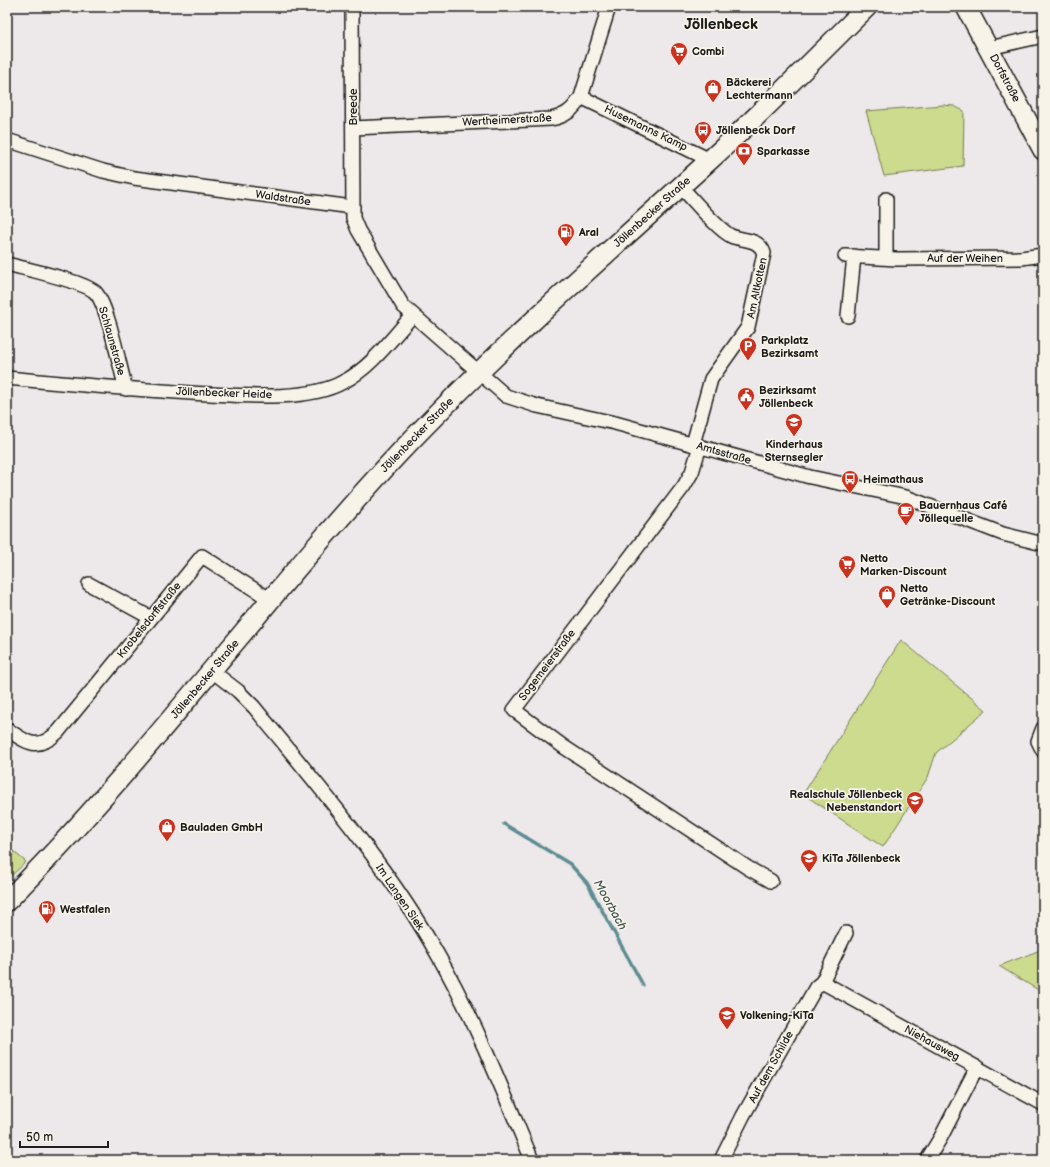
<svg xmlns="http://www.w3.org/2000/svg" width="1050" height="1167" font-family="'Balsamiq Sans',sans-serif">
  <rect width="100%" height="100%" fill="#ede8e9"/>
  <filter id="ink" filterUnits="userSpaceOnUse"><feTurbulence type="fractalNoise" baseFrequency=".025" numOctaves="2"/><feDisplacementMap in="SourceGraphic" scale="8" xChannelSelector="R" yChannelSelector="G"/><feConvolveMatrix kernelMatrix="1 2 1 2 8 2 1 2 1" color-interpolation-filters="sRGB"/></filter>
  <g filter="url(#ink)">
    <path fill="#cddb8e" stroke="#747c55" d="M943,105L954,106L964,111L963,166L884,176L866,111Z
      M901,640L986,710L936,753L928,777L883,847L803,794Z
      M7,846L26,862L7,880Z
      M1043,949V993L999,966Z"/>
    <g fill="none" stroke-linecap="round" stroke-linejoin="round">
      <path stroke="#5c8c92" stroke-width="3.5" d="M504,824L570,864L587,883L643,985"/>
      <defs>
        <path id="street" d="M352,7L353,218L358,230L403,306L506,396L537,406L615,423L810,477L906,497L1003,534L1043,544
          M989,48L1043,36
          M581,97L710,160
          M353,128L551,119C566,116 573,110 581,97L609,7
          M7,140L103,171L134,178L352,207
          M680,186C693,199 716,228 731,236C743,241 759,238 764,253L748,327L711,379L693,444
          M886,199V258
          M845,256L897,259L1021,258L1043,255
          M7,264C25,269 83,281 95,292C108,304 120,369 126,389
          M848,316L854,256
          M7,378C68,384 130,389 191,393C234,395 306,403 343,382C371,368 392,338 413,315
          M700,446L692,472L684,486L514,710L564,747L748,868L771,881
          M89,584L151,618
          M212,671L238,691L254,707C319,787 388,866 439,957C476,1022 503,1091 532,1160
          M1043,728L1038,741L1043,751
          M7,729C28,744 38,751 58,732L202,556L271,600
          M822,982L1043,1104
          M721,1160L743,1116L816,987L822,982L846,933
          M927,1160L941,1137L977,1067"/>
        <path id="secondary" d="M966,7L1043,150
          M7,901C148,759 265,596 402,450C499,348 606,254 711,159C765,110 815,58 867,7"/>
      </defs>
      <use href="#street" stroke="#1c1c1c" stroke-width="16"/>
      <use href="#secondary" stroke="#1c1c1c" stroke-width="22"/>
      <use href="#street" stroke="#f7f3e8" stroke-width="13"/>
      <use href="#secondary" stroke="#f7f3e8" stroke-width="19"/>
    </g>
  </g>
  <defs>
    <symbol id="supermarket-pin" viewBox="-11 -11 22 30"><path d="M0 17L-7.5 6A9.5 9.5 0 1 1 7.5 6Z" fill="#c8321e" stroke="#f7f3e8"/><path d="M-6-5.5h2.5l.6 2H6L4.5 2H-2.5L-4.4-4H-6ZM-1.5 3.2a1.3 1.3 0 1 0 .1 0ZM3 3.2a1.3 1.3 0 1 0 .1 0Z" fill="#fff"/></symbol>
    <symbol id="shop-pin" viewBox="-11 -11 22 30"><path d="M0 17L-7.5 6A9.5 9.5 0 1 1 7.5 6Z" fill="#c8321e" stroke="#f7f3e8"/><path d="M-5-2.5h2.3a2.7 3.5 0 0 1 5.4 0H5L5.5 6h-11ZM-1.5-2.5h3a1.5 2.3 0 0 0-3 0Z" fill="#fff"/></symbol>
    <symbol id="bus-pin" viewBox="-11 -11 22 30"><path d="M0 17L-7.5 6A9.5 9.5 0 1 1 7.5 6Z" fill="#c8321e" stroke="#f7f3e8"/><path d="M-5-6H5V4H4V6H2V4H-2V6H-4V4H-5ZM-3.5-4V0h7V-4ZM-3.5 1.2v1.5H-2V1.2ZM2 1.2v1.5H3.5V1.2Z" fill="#fff"/></symbol>
    <symbol id="bank-pin" viewBox="-11 -11 22 30"><path d="M0 17L-7.5 6A9.5 9.5 0 1 1 7.5 6Z" fill="#c8321e" stroke="#f7f3e8"/><path d="M-6-4H6V4H-6ZM0-2.3a2.3 2.3 0 1 0 0 4.6a2.3 2.3 0 1 0 0-4.6Z" fill="#fff"/></symbol>
    <symbol id="fuel-pin" viewBox="-11 -11 22 30"><path d="M0 17L-7.5 6A9.5 9.5 0 1 1 7.5 6Z" fill="#c8321e" stroke="#f7f3e8"/><path d="M-5.5-6h7V0h2V4h1.3V-2.5L3-4.5l.8-.8L6-3V5H2.5V1h-1V6h-7ZM-4.2-4.7v3.2H.2V-4.7Z" fill="#fff"/></symbol>
    <symbol id="parking-pin" viewBox="-11 -11 22 30"><path d="M0 17L-7.5 6A9.5 9.5 0 1 1 7.5 6Z" fill="#c8321e" stroke="#f7f3e8"/><path d="M-3.5-5.5H1a3.5 3.5 0 0 1 0 7H-1V5.5H-3.5ZM-1-3.4V-.6H.8a1.4 1.4 0 0 0 0-2.8Z" fill="#fff"/></symbol>
    <symbol id="civic-pin" viewBox="-11 -11 22 30"><path d="M0 17L-7.5 6A9.5 9.5 0 1 1 7.5 6Z" fill="#c8321e" stroke="#f7f3e8"/><path d="M-.6-6.5H3V-4.5H.6V-3L4-1V1h2V6H-6V1h2V-1L-.6-3ZM-1.2 2.5V6h2.4V2.5Z" fill="#fff"/></symbol>
    <symbol id="school-pin" viewBox="-11 -11 22 30"><path d="M0 17L-7.5 6A9.5 9.5 0 1 1 7.5 6Z" fill="#c8321e" stroke="#f7f3e8"/><path d="M0-5L7-2L0 1L-7-2ZM-4 1L0 2.5L4 1V4Q0 6-4 4Z" fill="#fff"/></symbol>
    <symbol id="cafe-pin" viewBox="-11 -11 22 30"><path d="M0 17L-7.5 6A9.5 9.5 0 1 1 7.5 6Z" fill="#c8321e" stroke="#f7f3e8"/><path d="M-5.5-4.5H6V0H3Q3 3.5 0 3.5H-2.5Q-5.5 3.5-5.5 0ZM3-3.2v2h1.7v-2ZM-6 4.5H4V6H-6Z" fill="#fff"/></symbol>
  </defs>
  <g fill-rule="evenodd">
    <use href="#supermarket-pin" x="669" y="41" width="20" height="27"/>
    <use href="#shop-pin" x="703" y="78" width="20" height="27"/>
    <use href="#bus-pin" x="693" y="120" width="20" height="27"/>
    <use href="#bank-pin" x="734" y="141" width="20" height="27"/>
    <use href="#fuel-pin" x="556" y="222" width="20" height="27"/>
    <use href="#parking-pin" x="738" y="336" width="20" height="27"/>
    <use href="#civic-pin" x="736" y="386" width="20" height="27"/>
    <use href="#school-pin" x="784" y="412" width="20" height="27"/>
    <use href="#bus-pin" x="840" y="469" width="20" height="27"/>
    <use href="#cafe-pin" x="896" y="501" width="20" height="27"/>
    <use href="#supermarket-pin" x="837" y="554" width="20" height="27"/>
    <use href="#shop-pin" x="877" y="584" width="20" height="27"/>
    <use href="#school-pin" x="905" y="790" width="20" height="27"/>
    <use href="#shop-pin" x="157" y="817" width="20" height="27"/>
    <use href="#school-pin" x="799" y="848" width="20" height="27"/>
    <use href="#fuel-pin" x="37" y="899" width="20" height="27"/>
    <use href="#school-pin" x="717" y="1005" width="20" height="27"/>
  </g>
  <g text-anchor="middle" dominant-baseline="central" stroke-width="3.5" stroke-linejoin="round" paint-order="stroke">
    <g font-size="11" font-weight="bold" fill="#1c1c1c" stroke="#f7f3e8" text-anchor="start">
      <text x="692" y="51">Combi</text>
      <text x="726" y="82">Bäckerei<tspan x="726" dy="13">Lechtermann</tspan></text>
      <text x="716" y="130">Jöllenbeck Dorf</text>
      <text x="757" y="151">Sparkasse</text>
      <text x="579" y="232">Aral</text>
      <text x="761" y="340">Parkplatz<tspan x="761" dy="13">Bezirksamt</tspan></text>
      <text x="759" y="390">Bezirksamt<tspan x="759" dy="13">Jöllenbeck</tspan></text>
      <text x="794" y="444" text-anchor="middle">Kinderhaus<tspan x="794" dy="13">Sternsegler</tspan></text>
      <text x="863" y="479">Heimathaus</text>
      <text x="919" y="505">Bauernhaus Café<tspan x="919" dy="13">Jöllequelle</tspan></text>
      <text x="860" y="558">Netto<tspan x="860" dy="13">Marken-Discount</tspan></text>
      <text x="900" y="588">Netto<tspan x="900" dy="13">Getränke-Discount</tspan></text>
      <text x="902" y="794" text-anchor="end">Realschule Jöllenbeck<tspan x="902" dy="13">Nebenstandort</tspan></text>
      <text x="180" y="827">Bauladen GmbH</text>
      <text x="822" y="858">KiTa Jöllenbeck</text>
      <text x="60" y="909">Westfalen</text>
      <text x="740" y="1015">Volkening-KiTa</text>
    </g>
    <g font-size="11" fill="#1c1c1c" stroke="#f7f3e8">
      <text transform="translate(1005 78) rotate(62)">Dorfstraße</text>
      <text transform="translate(353 107) rotate(-90)">Breede</text>
      <text transform="translate(507 120) rotate(-3)">Wertheimerstraße</text>
      <text transform="translate(646 128) rotate(26)">Husemanns Kamp</text>
      <text transform="translate(283 198) rotate(8)">Waldstraße</text>
      <text transform="translate(652 212) rotate(-42)">Jöllenbecker Straße</text>
      <text x="965" y="258">Auf der Weihen</text>
      <text transform="translate(757 288) rotate(-78)">Am Altkotten</text>
      <text transform="translate(112 341) rotate(74)">Schlaunstraße</text>
      <text transform="translate(224 393) rotate(2)">Jöllenbecker Heide</text>
      <text transform="translate(417 435) rotate(-46)">Jöllenbecker Straße</text>
      <text transform="translate(724 453) rotate(16)">Amtsstraße</text>
      <text transform="translate(149 620) rotate(-51)">Knobelsdorffstraße</text>
      <text transform="translate(547 665) rotate(-53)">Sogemeierstraße</text>
      <text transform="translate(205 679) rotate(-50)">Jöllenbecker Straße</text>
      <text transform="translate(400 897) rotate(56)">Im Langen Siek</text>
      <text transform="translate(932 1043) rotate(29)">Niehausweg</text>
      <text transform="translate(771 1067) rotate(-61)">Auf dem Schilde</text>
    </g>
    <g font-size="12" font-style="italic" fill="#3c5457" stroke="#f7f3e8">
      <text transform="translate(610 905) rotate(61)">Moorbach</text>
    </g>
    <g font-size="15" font-weight="bold" fill="#1c1c1c" stroke="#f7f3e8">
      <text x="721" y="24">Jöllenbeck</text>
    </g>
  </g>
  <rect width="1050" height="1167" fill="none" stroke="#f7f3e8" stroke-width="24"/>
  <rect x="12" y="12" width="1026" height="1143" fill="none" stroke="#1c1c1c" stroke-width="1.5" filter="url(#ink)"/>
  <path d="M20 1141v6h88v-6" fill="none" stroke="#1c1c1c" stroke-width="2"/>
  <text x="26" y="1141" font-size="12" fill="#1c1c1c" stroke="#f7f3e8" stroke-width="3" paint-order="stroke">50 m</text>
</svg>
